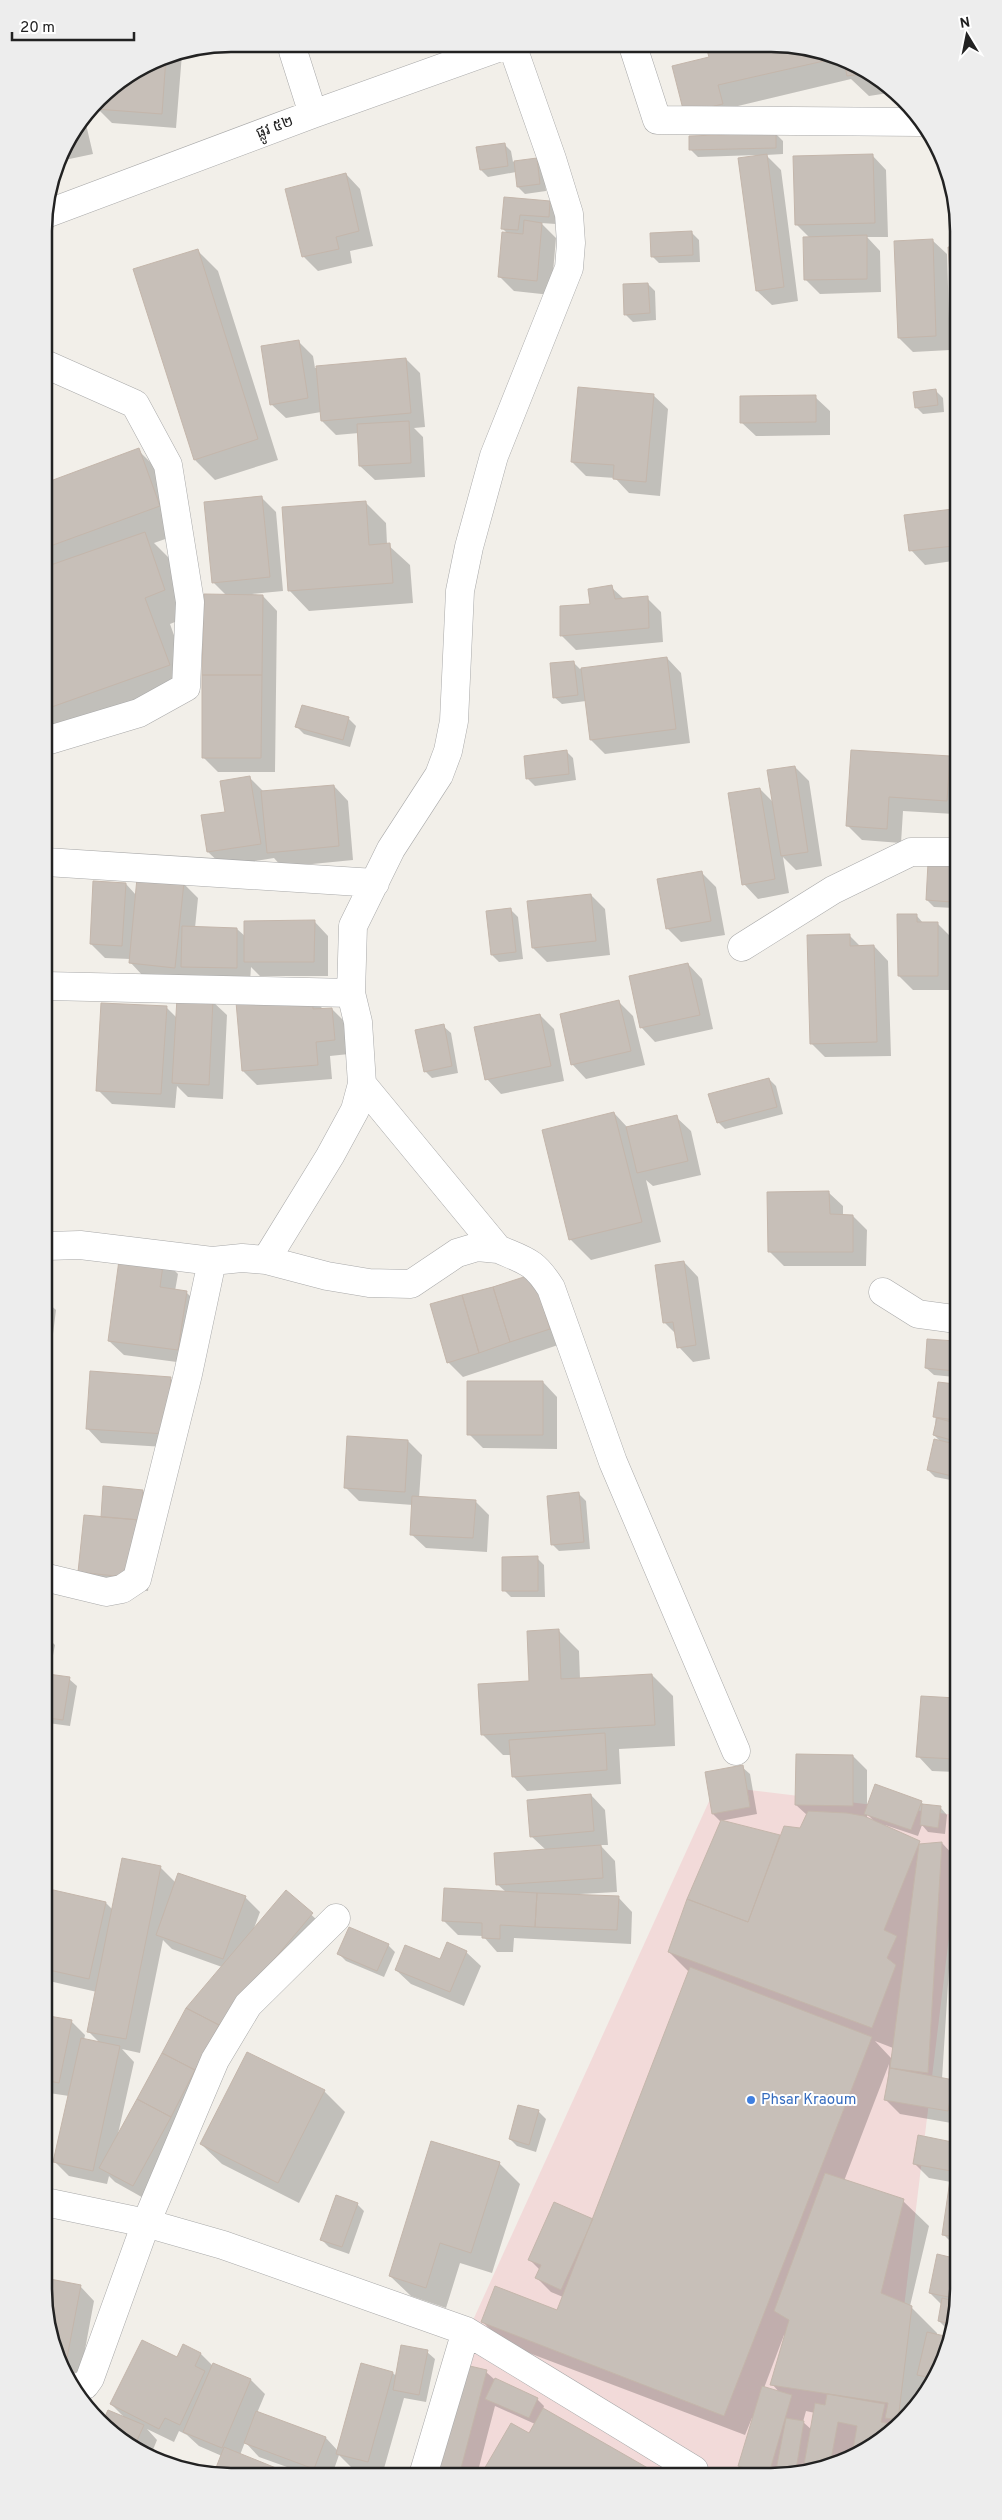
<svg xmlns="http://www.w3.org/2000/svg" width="1002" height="2520" font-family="Overpass,'Noto Sans Khmer',sans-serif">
  <rect width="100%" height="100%" fill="#f2efe9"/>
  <path fill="#f2dad9" d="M716,1786L956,1815L957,1871L889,2431L874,2445L819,2470L408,2472L469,2329Z"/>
  <path fill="#0003" fill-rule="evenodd" d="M708,47H807L854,63L895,92L869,96L851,79L738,106L743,125L705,133L710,58Z
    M182,54L176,128L112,123L98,109V103L108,91L160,58Z
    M85,120L93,154L60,161L63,148Z
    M776,134L783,141V154L766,155L781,170L798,301L772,305L757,291V155L698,157L691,150Z
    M504,144L511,151L513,162L537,159L544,166L546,191L525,194L518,187L516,172L488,177L481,170Z
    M872,155L886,170L888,237H867L880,251L881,292L820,294L805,279L810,238L796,224Z
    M346,174L360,189L373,246L350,251L352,263L318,271L304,257Z
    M505,198L550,202L557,209L556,224L541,223L556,238L551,295L514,291L499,276L508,234L502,228Z
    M692,233L699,240L700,262L659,263L652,256Z
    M932,240L947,254L950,350L913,352L899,338Z
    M197,250L218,271L278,460L215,480L195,460Z
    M648,284L655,291L656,320L633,322L626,315Z
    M298,341L313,356L315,368L406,359L420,373L425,427L414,428L423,437L425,477L375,480L360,466L359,433L336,435L322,421L321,412L286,418L271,404Z
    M936,391L943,398L944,412L923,414L916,407Z
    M653,395L668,409L660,496L629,493L615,478L586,476L572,462Z
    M815,397L830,411V435L756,436L741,422Z
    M138,450L164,476L185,532L154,543L170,559L190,616L170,624L194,691L46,743L45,484Z
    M262,498L276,512L283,591L252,594L263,596L277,611L275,772H218L203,757L226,595L213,582Z
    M365,502L386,523L387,544L410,565L413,603L309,611L289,590Z
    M953,510V561L925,565L911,550Z
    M611,587L624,599L647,598L661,612L663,642L576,650L561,635Z
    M667,658L681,673L690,743L605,754L591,740L586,701L562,704L554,697L573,662L580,669Z
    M348,718L356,726L350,747L304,734L297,727Z
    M566,751L573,758L576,780L535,786L528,779Z
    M852,751L949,757L954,761V814L903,811L901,843L862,840L848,826Z
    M795,767L809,781L822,866L796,870L783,857L789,893L758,899L744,884L760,789L773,802Z
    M250,778L264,792L334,786L348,801L353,860L282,867L274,858L223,866L208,852L227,813Z
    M953,866L954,908L934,907L927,900Z
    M702,873L716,887L725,935L681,942L667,928Z
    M126,884L136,895L184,884L198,898L195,928L237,929L246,937L314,921L328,936V976H260L251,967L250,982L196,981L190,975L189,981L144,977L130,962V959L105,958L91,944Z
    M591,895L605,909L610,955L547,962L533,948Z
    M511,910L518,917L523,959L499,962L492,955Z
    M916,915L924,924L937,923L952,938V990H913L899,976Z
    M849,935L861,947L874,946L888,961L891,1056L825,1057L811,1043Z
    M688,964L702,979L713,1029L655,1042L641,1027Z
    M311,997L324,1010L332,1009L346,1023L349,1054L330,1056L332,1079L257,1085L243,1071Z
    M212,1001L227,1015L223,1099L188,1097L177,1086L175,1108L112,1104L98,1090L166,1007L177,1018Z
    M619,1002L633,1016L645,1065L586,1079L572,1064Z
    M540,1015L554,1029L564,1081L501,1094L487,1079Z
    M443,1026L451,1033L458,1073L432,1078L425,1071Z
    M47,1052L50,1056L47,1088Z
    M769,1079L776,1086L783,1114L725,1129L718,1122Z
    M614,1113L628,1128L676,1117L691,1131L701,1175L653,1186L646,1180L661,1242L591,1260L570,1239Z
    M828,1192L843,1206V1216H853L867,1230L866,1266H784L769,1251Z
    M163,1259L178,1274L175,1291L186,1292L200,1306L192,1364L124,1355L109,1341Z
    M684,1262L698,1277L710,1359L693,1362L679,1347L677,1335L664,1322Z
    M533,1275L564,1343L463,1377L448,1362L431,1305Z
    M47,1302L56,1310L52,1342H47Z
    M928,1340L955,1343V1377L934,1375L926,1368Z
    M170,1378L184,1392L180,1448L101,1443L87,1428Z
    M543,1382L557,1397V1449L483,1448L469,1434Z
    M939,1383L955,1386L956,1481L935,1477L928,1470L941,1442L934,1435Z
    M408,1441L422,1455L419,1498L475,1501L489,1515L487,1552L426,1548L411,1534L413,1505L359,1501L345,1487Z
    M143,1491L150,1498L154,1536L148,1591L94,1586L79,1572L102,1518Z
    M579,1494L586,1501L590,1549L559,1551L552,1544Z
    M537,1558L544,1565L545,1597H511L504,1590Z
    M48,1606L53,1612L48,1637Z
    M558,1630L579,1651L580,1679L652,1675L673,1696L675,1746L619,1749L621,1784L527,1791L513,1776L511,1755H503L483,1735L531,1683Z
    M48,1638L55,1645L49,1676L69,1679L77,1686L70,1726L48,1723Z
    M922,1697L956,1699V1772L932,1771L918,1756Z
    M853,1756L867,1770V1810L921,1802L925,1806L940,1807L947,1815L945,1834L928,1832L922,1825L918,1836L885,1825L884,1827L922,1845L942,1843L956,1858L942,2079L953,2081L957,2085V2124L900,2114L886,2100L889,2064L844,2181L903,2201L929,2226L910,2306L937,2333V2335L949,2338L944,2360L919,2403L874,2445L819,2470H744L739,2465L754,2419L752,2418L745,2435L503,2343L483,2322L558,2311L563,2297L551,2292L536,2277L540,2270L529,2259L593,2220L689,1972L669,1952L721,1821L781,1838L801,1829L807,1815L796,1805ZM867,1814L875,1822L867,1819ZM875,2041L893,2048L891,2058ZM784,2335H786L772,2384L780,2393L764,2388ZM806,2411L815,2413L812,2430L803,2422Z
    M742,1767L750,1774L757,1814L720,1821L713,1814Z
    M591,1795L605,1810L608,1845H600L615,1861L617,1892L580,1894V1896L618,1897L632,1912L631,1944L514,1938L513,1952H497L483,1936L458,1935L444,1921L506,1892L497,1884L546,1850L531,1836Z
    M160,1867L176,1883L245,1897L260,1912L253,1931L286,1892L327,1929L233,2039L147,2200L115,2182L109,2176L107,2184L69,2176L55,2162L69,2096L49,2093V2017L71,2021L85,2035L84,2040L100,2043L89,2032L97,1992L49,1981V1890L106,1903L113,1910ZM163,1940L172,1949L222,1967L118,2134L134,2062L122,2049L140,2053Z
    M388,1945L395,1952L384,1977L346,1961L339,1954Z
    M466,1952L481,1966L464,2006L411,1984L396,1970L441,1961Z
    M324,2091L345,2112L299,2203L222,2164L201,2144Z
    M519,2107L539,2112L546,2119L536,2152L517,2146L510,2139Z
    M919,2137L957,2144L958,2249L943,2234L951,2182L929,2178L915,2164Z
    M499,2163L520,2184L492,2273L460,2263L446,2308L411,2296L390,2276Z
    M357,2204L364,2211L349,2254L329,2247L322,2240Z
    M958,2260V2300L951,2329L946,2328L939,2321L942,2305L930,2293Z
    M50,2281L80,2286L94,2301L79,2382L68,2380L50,2337Z
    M183,2346L201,2354L213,2366L251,2380L265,2394L257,2413L326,2438L338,2451L393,2373L397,2377L427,2352L435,2359L426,2402L404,2398L383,2472H367L352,2468L339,2455L333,2472H301L259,2457L245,2442L240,2455L282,2472L215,2473L222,2456L199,2446L187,2435L179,2431L174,2442L147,2429L157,2440L150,2457L108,2429L103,2424L125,2418L111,2404L178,2358Z
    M486,2372L494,2379L537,2399L544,2406L543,2409L650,2471H484L511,2425L529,2434L535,2424L495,2406L478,2471L430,2472Z
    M155,2454L198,2471L200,2473L153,2458Z"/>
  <path fill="#c7bfb8" stroke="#c4b6ab" d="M706,47H807L837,58L718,85L723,104L684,113L672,66L709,57Z
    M166,57L162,114L96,109L97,105L108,91L160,58Z
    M844,60L854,63L868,73L847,76Z
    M776,133V148L689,150V136Z
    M505,143L508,166L480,170L476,147Z
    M767,154L784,287L756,291L738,158Z
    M873,154L875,223L795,225L793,156Z
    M537,158L540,184L517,187L514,161Z
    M346,173L359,231L336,237L339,249L302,257L285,189Z
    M504,197L550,201L549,217L520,215L518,230L501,229Z
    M524,220L542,223L537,281L498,277L502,232L523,234Z
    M692,231L693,255L651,257L650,233Z
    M867,235V279L804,280L803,237Z
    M933,239L936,336L898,338L894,241Z
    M948,247H952V306Z
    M198,249L258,439L194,460L133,269Z
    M648,283L650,313L624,315L623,284Z
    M299,340L308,398L270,405L261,346Z
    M406,358L411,413L321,421L316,366Z
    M578,387L654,394L646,482L613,479L614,465L571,462Z
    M936,389L938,405L915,408L913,392Z
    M816,395V422L740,423V396Z
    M409,421L411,463L359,466L357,424Z
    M139,448L160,506L45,548V483Z
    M262,496L270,577L212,583L204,502Z
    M366,501L369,545L390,543L393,583L288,591L282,507Z
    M953,509V546L909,551L904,515Z
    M145,532L165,590L145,598L170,665L46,709L45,567Z
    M612,585L615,599L648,596L649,628L560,636V606L590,604L588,589Z
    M204,594L263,595L262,675H202Z
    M667,657L676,729L590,740L581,668Z
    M574,661L578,695L553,698L550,663Z
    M202,675H262L261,758H202Z
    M302,705L349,717L343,740L295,727Z
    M567,750L569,774L526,779L524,756Z
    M851,750L950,756L947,801L889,797L887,829L846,826Z
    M795,766L808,852L781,856L767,770Z
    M250,776L261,844L207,852L201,815L225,812L220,781Z
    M334,785L339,846L267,853L261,791Z
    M760,788L775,879L742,885L728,793Z
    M928,863L953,865L951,902L926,900Z
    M702,871L711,921L666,929L657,879Z
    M137,878L184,882L175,968L129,963Z
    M93,881L126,883L122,946L90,944Z
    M591,894L596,941L532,948L527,901Z
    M511,908L516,952L491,955L486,911Z
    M897,914H917V922H938V976H898Z
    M315,920L314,962H244V921Z
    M182,926L237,928V968L181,967Z
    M850,934V946L874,945L877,1042L810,1044L807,935Z
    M688,963L700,1015L640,1028L629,976Z
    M312,995L313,1009L332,1008L335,1040L316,1042L318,1065L242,1071L236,1002Z
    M177,998L213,1000L209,1085L172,1083Z
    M619,1000L631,1051L571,1065L560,1014Z
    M101,1003L167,1006L161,1094L96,1091Z
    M540,1014L551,1066L485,1080L474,1027Z
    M444,1024L452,1066L424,1072L415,1030Z
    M769,1078L777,1107L717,1123L708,1094Z
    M614,1112L642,1222L569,1240L542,1130Z
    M677,1115L688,1161L637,1173L626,1127Z
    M829,1191L830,1214L853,1215V1252H768L767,1192Z
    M120,1253L164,1258L160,1287L187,1291L178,1350L108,1341Z
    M684,1261L696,1345L677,1348L673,1322L663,1323L655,1265Z
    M533,1274L550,1329L510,1342L493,1287Z
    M493,1287L510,1342L479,1353L462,1295Z
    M462,1295L479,1353L447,1363L430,1304Z
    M927,1339L955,1341V1371L925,1368Z
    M90,1371L171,1377L166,1434L86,1429Z
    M467,1381H543V1435H467Z
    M938,1382L955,1384V1420L933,1417Z
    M937,1418L955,1423V1441L933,1435Z
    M347,1436L408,1440L405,1492L344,1488Z
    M934,1439L955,1444L956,1477L927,1470Z
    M103,1486L143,1490L140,1520L101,1517Z
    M579,1492L584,1542L551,1545L547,1496Z
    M412,1496L476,1500L473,1538L410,1535Z
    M84,1515L140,1520L134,1578L78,1572Z
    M538,1556V1591H502V1557Z
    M559,1629L561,1679L652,1674L655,1725L481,1735L478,1684L529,1681L527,1631Z
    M48,1674L70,1677L63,1720L48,1718Z
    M921,1696L956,1698V1759L916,1757Z
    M605,1733L607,1770L512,1777L509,1740Z
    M796,1754L853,1755V1806L795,1805Z
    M743,1765L750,1807L712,1814L705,1772Z
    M875,1784L922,1801L911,1830L864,1814Z
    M591,1794L594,1831L530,1837L527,1800Z
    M922,1804L941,1806L938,1828L920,1825Z
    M808,1811L847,1813L864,1816L920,1841L884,1930L897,1936L887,1958L896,1965L872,2028L668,1952L687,1899L748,1922L784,1826L800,1828Z
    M721,1820L780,1835L748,1922L687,1899Z
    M942,1842L928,2073L890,2068L919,1844Z
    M601,1845L603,1878L496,1885L494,1853Z
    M122,1858L161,1866L126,2039L87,2032Z
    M178,1873L246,1896L223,1959L156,1935Z
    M444,1888L537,1893L535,1927L500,1925V1939L482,1938V1923L442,1921Z
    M49,1889L106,1902L89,1979L49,1970Z
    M286,1890L313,1913L219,2025L186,2008Z
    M537,1893L619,1896L617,1930L535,1927Z
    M957,1923V1971L950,1970Z
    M349,1927L389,1944L377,1971L337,1954Z
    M447,1942L467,1951L450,1992L395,1970L405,1945L440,1959Z
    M690,1967L872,2037L724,2416L481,2322L495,2286L557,2310Z
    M186,2008L219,2025L195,2070L162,2053Z
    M49,2016L72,2020L59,2083L49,2081Z
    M81,2038L120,2046L93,2171L53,2162Z
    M247,2052L325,2090L278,2183L200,2144Z
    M162,2053L195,2070L171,2117L137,2099Z
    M890,2068L954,2080L948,2111L884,2100Z
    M137,2099L171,2117L133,2186L99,2168Z
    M518,2105L539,2110L529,2145L509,2139Z
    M918,2135L957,2143V2164L952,2163L951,2171L913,2164Z
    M431,2141L500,2162L471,2253L440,2243L426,2288L389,2276Z
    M825,2173L904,2199L881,2293L912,2306L898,2420L885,2418L888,2403L770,2385L789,2320L774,2311Z
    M950,2180L958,2181V2237L942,2235Z
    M336,2195L358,2203L342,2247L320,2240Z
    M554,2202L593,2219L561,2290L535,2278L541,2265L528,2260Z
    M937,2254L958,2259V2299L929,2293Z
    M50,2279L81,2285L65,2368L50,2337Z
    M942,2298L958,2302L952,2324L938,2321Z
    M927,2332L949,2337L944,2360L933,2378L917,2375Z
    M142,2340L177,2357L183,2344L201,2353L195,2366L205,2371L180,2425L165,2418L159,2429L110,2404Z
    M401,2345L428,2350L419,2395L393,2390Z
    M213,2363L251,2379L222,2448L183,2432Z
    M361,2363L393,2372L368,2462L336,2454Z
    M457,2363L487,2370L460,2472H429Z
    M495,2378L538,2398L529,2418L485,2399Z
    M762,2386L792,2395L770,2470H751L738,2466Z
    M827,2394L885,2404L881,2422L896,2425L874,2445L852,2455L857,2426L838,2422L830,2465L819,2470H803L815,2403L825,2405Z
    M543,2408L653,2471H483L511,2423L529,2433Z
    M108,2410L144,2425L134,2447L108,2429L102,2423Z
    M256,2411L326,2437L314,2469L244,2443Z
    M786,2418L804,2421L796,2470H776Z
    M224,2447L281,2470L280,2472L214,2473Z
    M154,2452L199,2470L198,2473L152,2458Z"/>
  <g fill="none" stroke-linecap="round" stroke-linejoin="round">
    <defs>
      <path id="minor" d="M294,44L293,51L313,114
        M633,46L657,120L920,122
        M46,214L313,114L506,45
        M45,364L135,404L168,465L190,602L186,687L139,713L46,741
        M46,862L375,883
        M742,947L833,890L911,852H954
        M46,986L351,993
        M47,1246L80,1245L212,1261L242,1258L266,1260L327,1276L369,1283L411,1284L457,1253L477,1247L498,1249L362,1084
        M498,1249C526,1261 534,1261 551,1288L613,1462L736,1751
        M266,1260L330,1156L355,1110L362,1084L358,1022L351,993L353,926L391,849L439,775L448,751L454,721L460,591L469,547L494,456L569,268L571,243L569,214L552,159L512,45
        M883,1292L918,1314L955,1319
        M48,1578L106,1592L122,1589L137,1579L188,1374L212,1261
        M50,2203L146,2223L223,2245L466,2331L694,2470
        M74,2388L85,2385L90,2378L146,2223L215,2060L248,2005L336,1918
        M424,2472L466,2331"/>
    </defs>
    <use href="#minor" stroke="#a9a9a9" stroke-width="29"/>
    <use href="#minor" stroke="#fff" stroke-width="28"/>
  </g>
  <circle fill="#3f7fe0" stroke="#fff" stroke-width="2" cx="751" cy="2100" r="5"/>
  <g text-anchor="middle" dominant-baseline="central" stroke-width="4" stroke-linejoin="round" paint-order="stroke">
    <g font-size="15" fill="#222" stroke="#fff">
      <text transform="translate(275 128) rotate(-20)">ផ្លូវ ៥២</text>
    </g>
    <g font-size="15" fill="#366cbe" stroke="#fff" text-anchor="start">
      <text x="761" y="2100">Phsar Kraoum</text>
    </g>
  </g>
  <path d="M0 0H1002V2520H0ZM231 52H771A179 179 0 0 1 950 231V2289A179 179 0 0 1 771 2468H231A179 179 0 0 1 52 2289V231A179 179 0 0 1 231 52Z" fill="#ededed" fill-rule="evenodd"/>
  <path fill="none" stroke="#222" stroke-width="2.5" d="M231 52H771A179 179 0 0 1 950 231V2289A179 179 0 0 1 771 2468H231A179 179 0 0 1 52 2289V231A179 179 0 0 1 231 52Z"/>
  <g transform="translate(967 35) rotate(350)" stroke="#ffffff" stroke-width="4" paint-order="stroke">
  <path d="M0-4L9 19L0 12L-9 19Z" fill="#222222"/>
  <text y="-8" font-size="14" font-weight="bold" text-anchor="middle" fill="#222222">N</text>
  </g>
  <path d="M12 32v8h122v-8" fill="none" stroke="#222222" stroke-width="2.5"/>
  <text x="20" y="32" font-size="15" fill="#222222" stroke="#ffffff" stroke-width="4" paint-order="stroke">20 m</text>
</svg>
